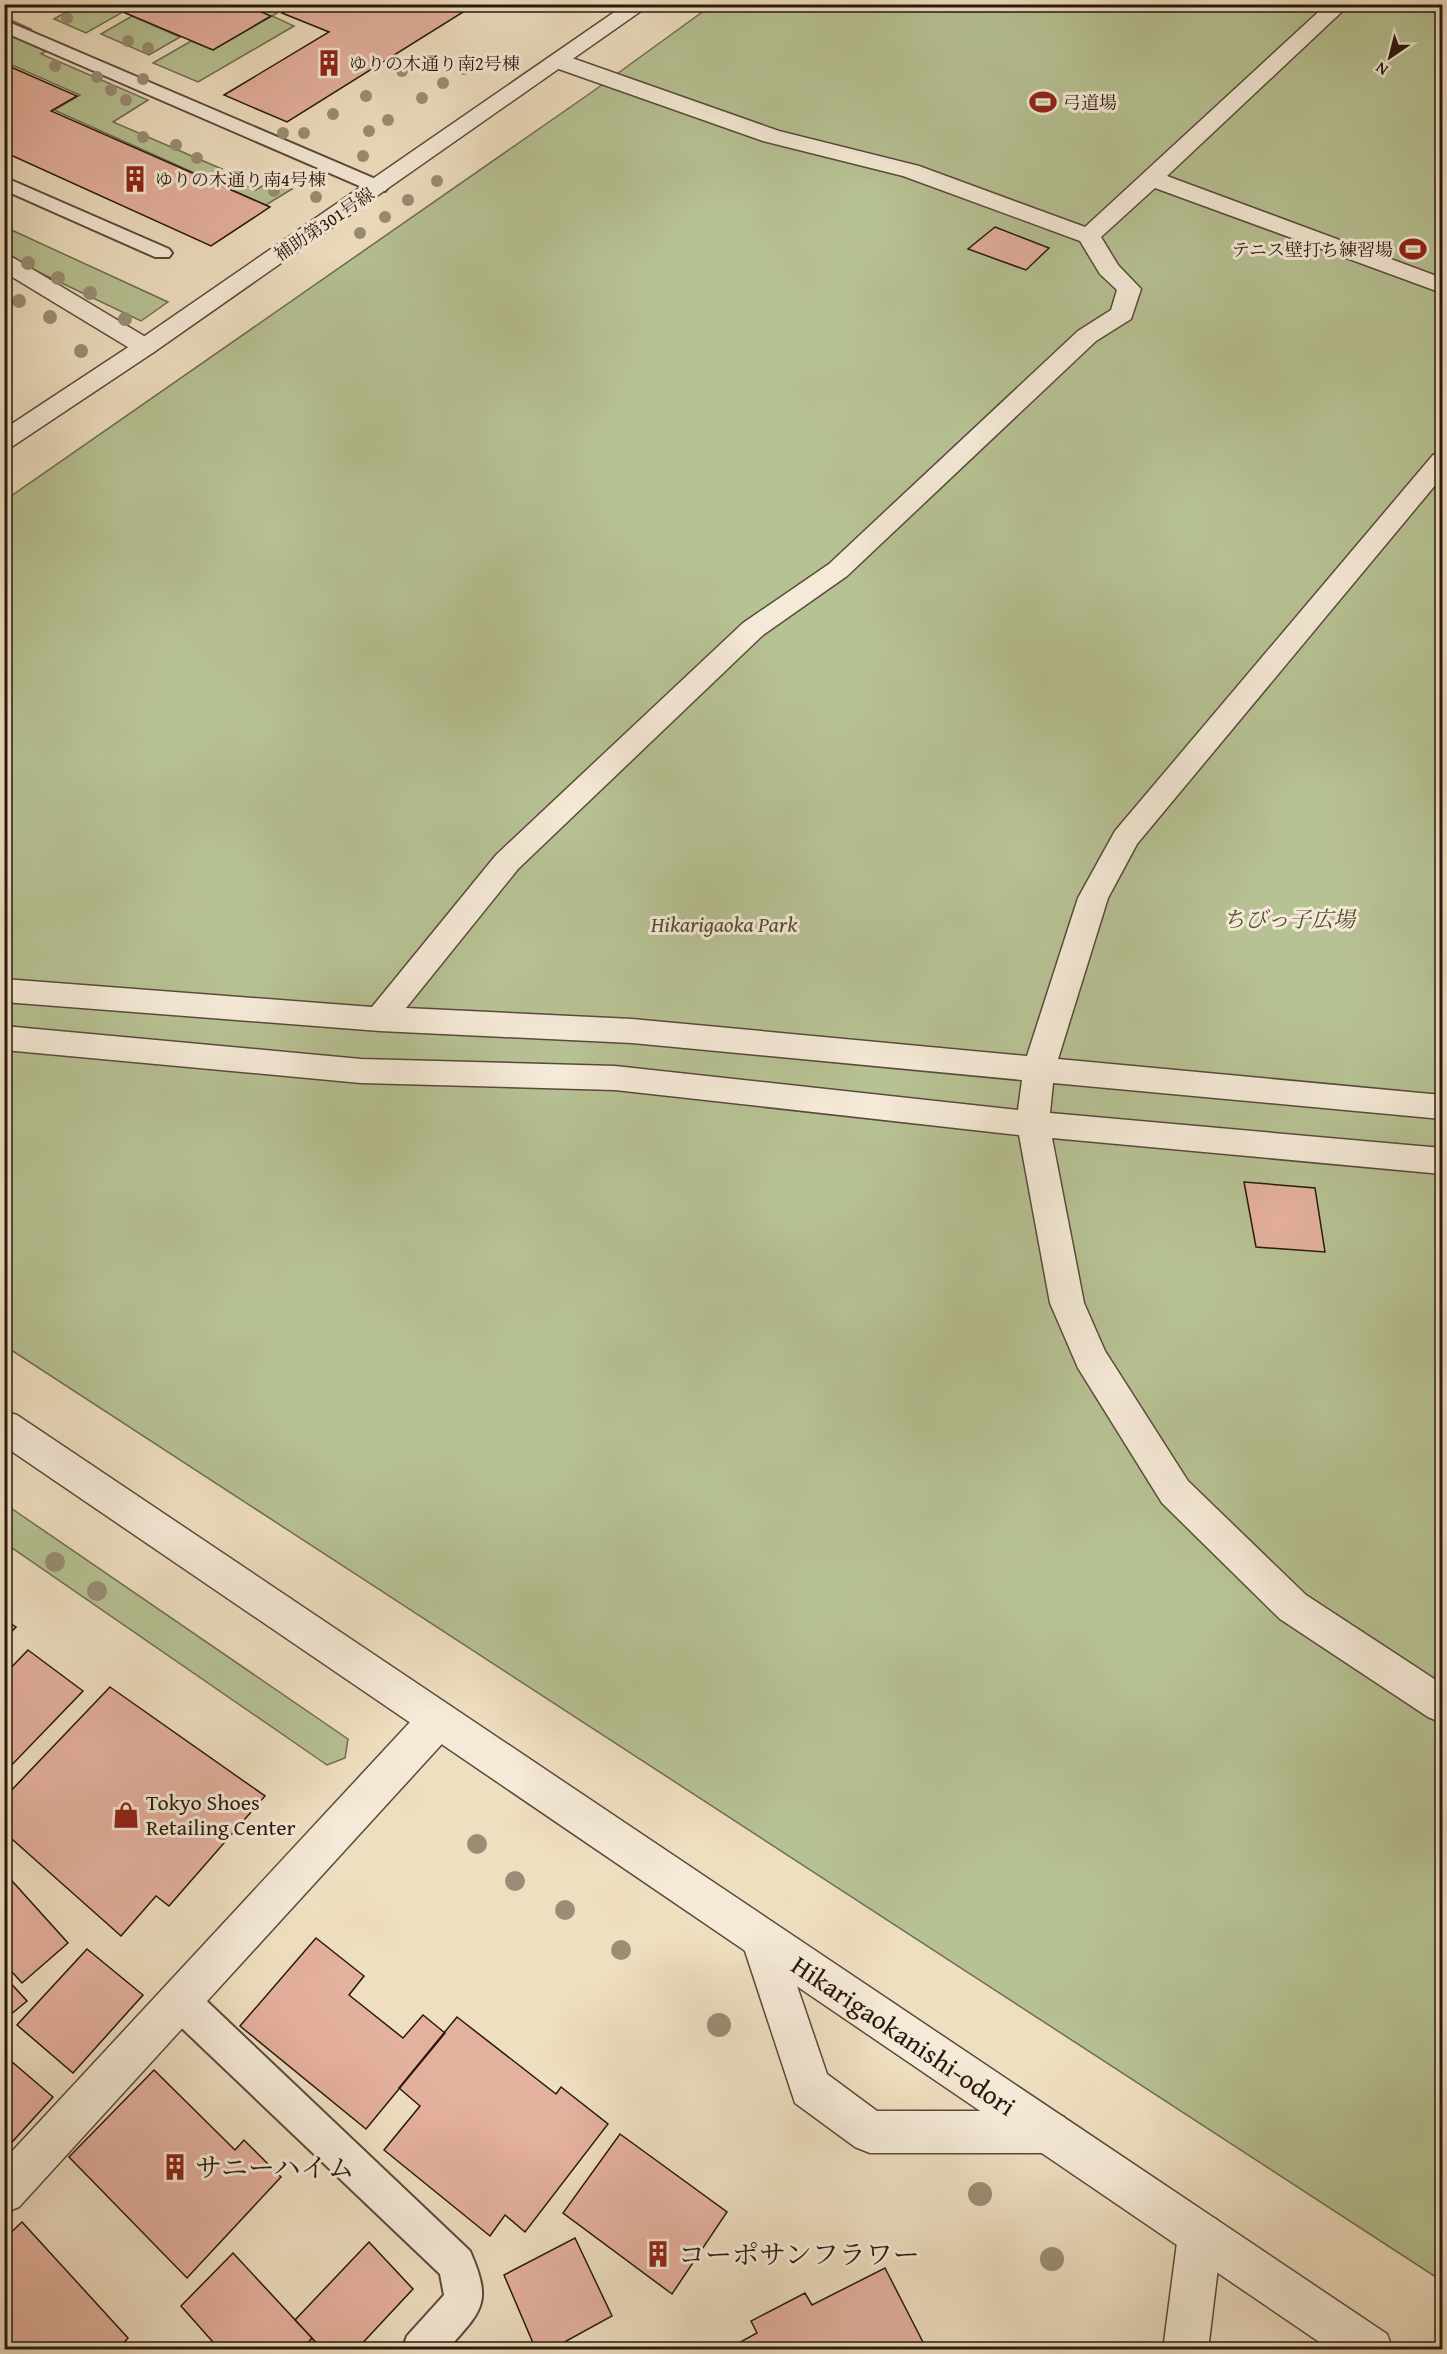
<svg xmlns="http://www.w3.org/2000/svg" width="1447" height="2354" font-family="'Gentium Book Plus','Noto Serif JP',serif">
  <rect width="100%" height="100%" fill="#efdfc1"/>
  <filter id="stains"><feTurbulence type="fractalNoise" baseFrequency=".00333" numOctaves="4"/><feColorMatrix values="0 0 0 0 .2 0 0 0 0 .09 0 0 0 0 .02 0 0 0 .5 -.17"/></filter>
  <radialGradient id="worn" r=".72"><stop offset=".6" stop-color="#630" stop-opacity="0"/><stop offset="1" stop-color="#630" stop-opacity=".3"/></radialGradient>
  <path fill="#b7c294" stroke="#6f6d51" stroke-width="1.5" d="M60,5H104L123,12L86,33L54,19L70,10Z
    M242,5H290L272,16L294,26L198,82L153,63L191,41L213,50L270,17Z
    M712,5H1442V2281L5,1346L4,501L592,92Z
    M132,16L180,37L149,55L101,34Z
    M4,17L31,29L17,36L48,50L41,54L148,100L113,122L222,169L217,173L256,190L272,180L292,189L266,205L54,110L80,95L5,62Z
    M5,227L168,302L141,321L5,256Z
    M5,1504L348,1739L345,1758L327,1765L5,1543Z"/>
  <path fill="#e5b19f" stroke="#27180e" stroke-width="1.5" d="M104,4H242L271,16L213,50Z
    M296,4H476L287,122L224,95L329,32L282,13Z
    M4,64L77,96L51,111L270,207L211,246L4,152V133L7,131L4,130Z
    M995,227L1049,248L1026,270L968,249Z
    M1244,1182L1315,1188L1325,1252L1256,1247Z
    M4,1619L16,1627L4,1639Z
    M28,1650L83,1691L4,1773V1675Z
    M110,1687L265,1796L169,1906L156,1896L121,1936L4,1832V1798Z
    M4,1872L68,1943L22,1983L4,1963Z
    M316,1938L364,1976L349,1995L403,2038L423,2015L445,2033L366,2129L240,2026Z
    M87,1949L143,1995L73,2073L17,2025Z
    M4,1976L27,2001L4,2020Z
    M457,2017L556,2094L561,2087L608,2124L525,2232L505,2215L490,2236L384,2150L420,2106L399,2088Z
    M4,2055L53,2097L4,2151Z
    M154,2070L235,2150L244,2140L281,2177L187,2278L69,2157Z
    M620,2134L727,2212L672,2294L563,2213Z
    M22,2222L128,2338L117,2350H4V2239Z
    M575,2238L612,2316L550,2350H536L504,2275Z
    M369,2242L413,2289L356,2350H323L295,2320Z
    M233,2253L312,2338L302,2350H220L181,2306Z
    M885,2268L927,2350H726L757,2333L751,2321L805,2293L812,2305Z
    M312,2338L323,2350H302Z"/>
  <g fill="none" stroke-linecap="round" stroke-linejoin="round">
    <defs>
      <path id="service" d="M4,20L385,183L388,187L385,191H371L4,32Z
        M4,177L169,249L172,253L169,257H155L4,190Z
        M181,1984L194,1989L470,2251C493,2304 482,2310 447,2350H402L407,2336L444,2295L440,2274L168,2015L163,2002L168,1989Z"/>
      <path id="pedestrian" d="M1327,4H1350L1167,176L1442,278V293L1155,188L1101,237L1118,265L1141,289L1131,319L1096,341L847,576L763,635L518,869L406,1008L632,1019L1027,1056L1078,898L1115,831L1433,455L1442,453V477L1137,844L1108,898L1058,1059L1442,1095V1119L1053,1083L1050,1113L1442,1148V1174L1052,1138L1084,1303L1105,1351L1188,1481L1306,1595L1442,1684V1723L1428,1717L1280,1619L1162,1503L1078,1368L1050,1303L1019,1135L615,1090L361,1083L4,1050V1026L361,1059L615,1066L1018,1110L1022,1080L632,1043L380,1031L4,1002V979L372,1007L496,855L743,623L829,564L1078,331L1111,310L1117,290L1100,274L1080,241L903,176L763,141L553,67L550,62L553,57H569L779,131L919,166L1085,227Z"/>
      <path id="minor" d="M4,255L12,257L154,342L157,347L154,352L145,354L136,352L4,272Z
        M438,1702L452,1707L457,1720L452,1733L19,2207L4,2213V2160L424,1707Z
        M761,1919L775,1925L781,1939L827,2074L877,2111H1049L1064,2117L1070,2132L1064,2147L1049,2153H870L855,2147L795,2103L741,1939L747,1925Z
        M1200,2213L1216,2219L1222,2235L1208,2350H1163L1178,2235L1184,2219Z"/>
      <path id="tertiary" d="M626,4H651L154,352L13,446L4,449V429L136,342Z
        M4,1411L17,1415L1387,2334L1393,2350H1331L4,1446Z"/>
    </defs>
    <use href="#service" stroke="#594a3b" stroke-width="4"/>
    <use href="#pedestrian" stroke="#594a3b" stroke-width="3"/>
    <use href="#minor" stroke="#594a3b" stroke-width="3"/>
    <use href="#tertiary" stroke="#594a3b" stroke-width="3"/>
    <use href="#service" fill="#f5ead7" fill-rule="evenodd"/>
    <use href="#pedestrian" fill="#f5ead7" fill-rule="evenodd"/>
    <use href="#minor" fill="#f5ead7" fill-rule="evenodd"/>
    <use href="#tertiary" fill="#f5ead7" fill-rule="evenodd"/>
  </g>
  <g fill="#998e75">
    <circle cx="67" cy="18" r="6"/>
    <circle cx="128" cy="41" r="6"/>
    <circle cx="148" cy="48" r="6"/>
    <circle cx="55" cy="66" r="6"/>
    <circle cx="464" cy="69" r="6"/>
    <circle cx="402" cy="71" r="6"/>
    <circle cx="97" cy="77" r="6"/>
    <circle cx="143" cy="79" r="6"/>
    <circle cx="443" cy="83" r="6"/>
    <circle cx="111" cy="90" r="6"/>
    <circle cx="366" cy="96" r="6"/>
    <circle cx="422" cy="98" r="6"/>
    <circle cx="126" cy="100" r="6"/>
    <circle cx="333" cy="114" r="6"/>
    <circle cx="388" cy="120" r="6"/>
    <circle cx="369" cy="131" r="6"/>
    <circle cx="283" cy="133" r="6"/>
    <circle cx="304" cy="133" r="6"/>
    <circle cx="143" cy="137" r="6"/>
    <circle cx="176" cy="145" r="6"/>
    <circle cx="363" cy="156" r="6"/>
    <circle cx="197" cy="158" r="6"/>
    <circle cx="437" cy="181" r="6"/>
    <circle cx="274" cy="191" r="6"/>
    <circle cx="316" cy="197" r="6"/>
    <circle cx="408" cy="200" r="6"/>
    <circle cx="385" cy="217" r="6"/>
    <circle cx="360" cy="233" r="6"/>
    <circle cx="28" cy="263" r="7"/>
    <circle cx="58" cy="278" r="7"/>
    <circle cx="90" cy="293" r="7"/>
    <circle cx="19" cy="301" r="7"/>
    <circle cx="50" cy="317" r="7"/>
    <circle cx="125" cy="319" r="7"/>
    <circle cx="81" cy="351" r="7"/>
    <circle cx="55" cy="1562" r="10"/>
    <circle cx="97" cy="1591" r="10"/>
    <circle cx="477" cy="1844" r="10"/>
    <circle cx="515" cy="1881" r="10"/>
    <circle cx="565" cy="1910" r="10"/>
    <circle cx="621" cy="1950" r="10"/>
    <circle cx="719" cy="2025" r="12"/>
    <circle cx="980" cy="2194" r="12"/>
    <circle cx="1052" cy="2259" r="12"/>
  </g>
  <defs>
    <symbol id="building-bare" viewBox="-9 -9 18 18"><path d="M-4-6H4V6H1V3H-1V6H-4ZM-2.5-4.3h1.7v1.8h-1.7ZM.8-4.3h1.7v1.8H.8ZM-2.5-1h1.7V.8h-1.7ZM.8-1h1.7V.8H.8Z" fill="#8f2418" stroke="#f5ead7" stroke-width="2.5" paint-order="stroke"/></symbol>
    <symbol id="stadium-bare" viewBox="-9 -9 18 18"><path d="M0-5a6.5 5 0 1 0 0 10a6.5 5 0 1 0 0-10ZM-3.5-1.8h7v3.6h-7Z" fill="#8f2418" stroke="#f5ead7" stroke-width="2.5" paint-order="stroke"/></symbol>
    <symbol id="shop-bare" viewBox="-9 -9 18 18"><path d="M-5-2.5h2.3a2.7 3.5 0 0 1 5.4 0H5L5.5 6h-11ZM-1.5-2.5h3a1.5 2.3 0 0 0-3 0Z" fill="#8f2418" stroke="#f5ead7" stroke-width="2.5" paint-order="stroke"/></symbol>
  </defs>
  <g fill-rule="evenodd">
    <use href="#building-bare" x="310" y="44" width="38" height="38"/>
    <use href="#stadium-bare" x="1024" y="83" width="38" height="38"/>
    <use href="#building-bare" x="116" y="160" width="38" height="38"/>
    <use href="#stadium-bare" x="1394" y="230" width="38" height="38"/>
    <use href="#shop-bare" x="107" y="1796" width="38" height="38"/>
    <use href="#building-bare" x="156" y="2148" width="38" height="38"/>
    <use href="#building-bare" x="639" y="2235" width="38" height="38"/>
  </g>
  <g text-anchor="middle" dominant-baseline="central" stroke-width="6" stroke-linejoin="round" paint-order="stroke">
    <g font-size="18" fill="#27180e" stroke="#f5ead7" text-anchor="start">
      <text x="349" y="63">ゆりの木通り南2号棟</text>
      <text x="1063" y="102">弓道場</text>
      <text x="155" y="179">ゆりの木通り南4号棟</text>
      <text x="1393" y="249" text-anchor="end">テニス壁打ち練習場</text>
    </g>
    <g font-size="18" fill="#27180e" stroke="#f5ead7">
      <text transform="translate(324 224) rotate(-34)">補助第301号線</text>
    </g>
    <g font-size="22" font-style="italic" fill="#524b36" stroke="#f5ead7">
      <text x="1289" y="919">ちびっ子広場</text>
      <text x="724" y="924">Hikarigaoka Park</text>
    </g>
    <g font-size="22" fill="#27180e" stroke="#f5ead7" text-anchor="start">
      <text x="146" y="1802">Tokyo Shoes<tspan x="146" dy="25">Retailing Center</tspan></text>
    </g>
    <g font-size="27" fill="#27180e" stroke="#f5ead7">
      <text transform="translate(904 2035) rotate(34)">Hikarigaokanishi-odori</text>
    </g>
    <g font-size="27" fill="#27180e" stroke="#f5ead7" text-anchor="start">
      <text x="195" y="2167">サニーハイム</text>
      <text x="678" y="2254">コーポサンフラワー</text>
    </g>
  </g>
  <rect width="1447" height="2354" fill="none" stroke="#efdfc1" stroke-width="24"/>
  <rect x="6" y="6" width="1435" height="2342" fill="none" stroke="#27180e" stroke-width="3"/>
  <rect x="12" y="12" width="1423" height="2330" fill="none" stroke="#27180e" stroke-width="1.5"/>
  <g transform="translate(1390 57) rotate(215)" stroke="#f5ead7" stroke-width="4.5" paint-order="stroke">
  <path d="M0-4.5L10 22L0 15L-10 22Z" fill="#27180e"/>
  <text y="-9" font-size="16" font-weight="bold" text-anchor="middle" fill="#27180e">N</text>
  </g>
  <rect width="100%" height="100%" filter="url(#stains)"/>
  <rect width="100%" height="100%" fill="url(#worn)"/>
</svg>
